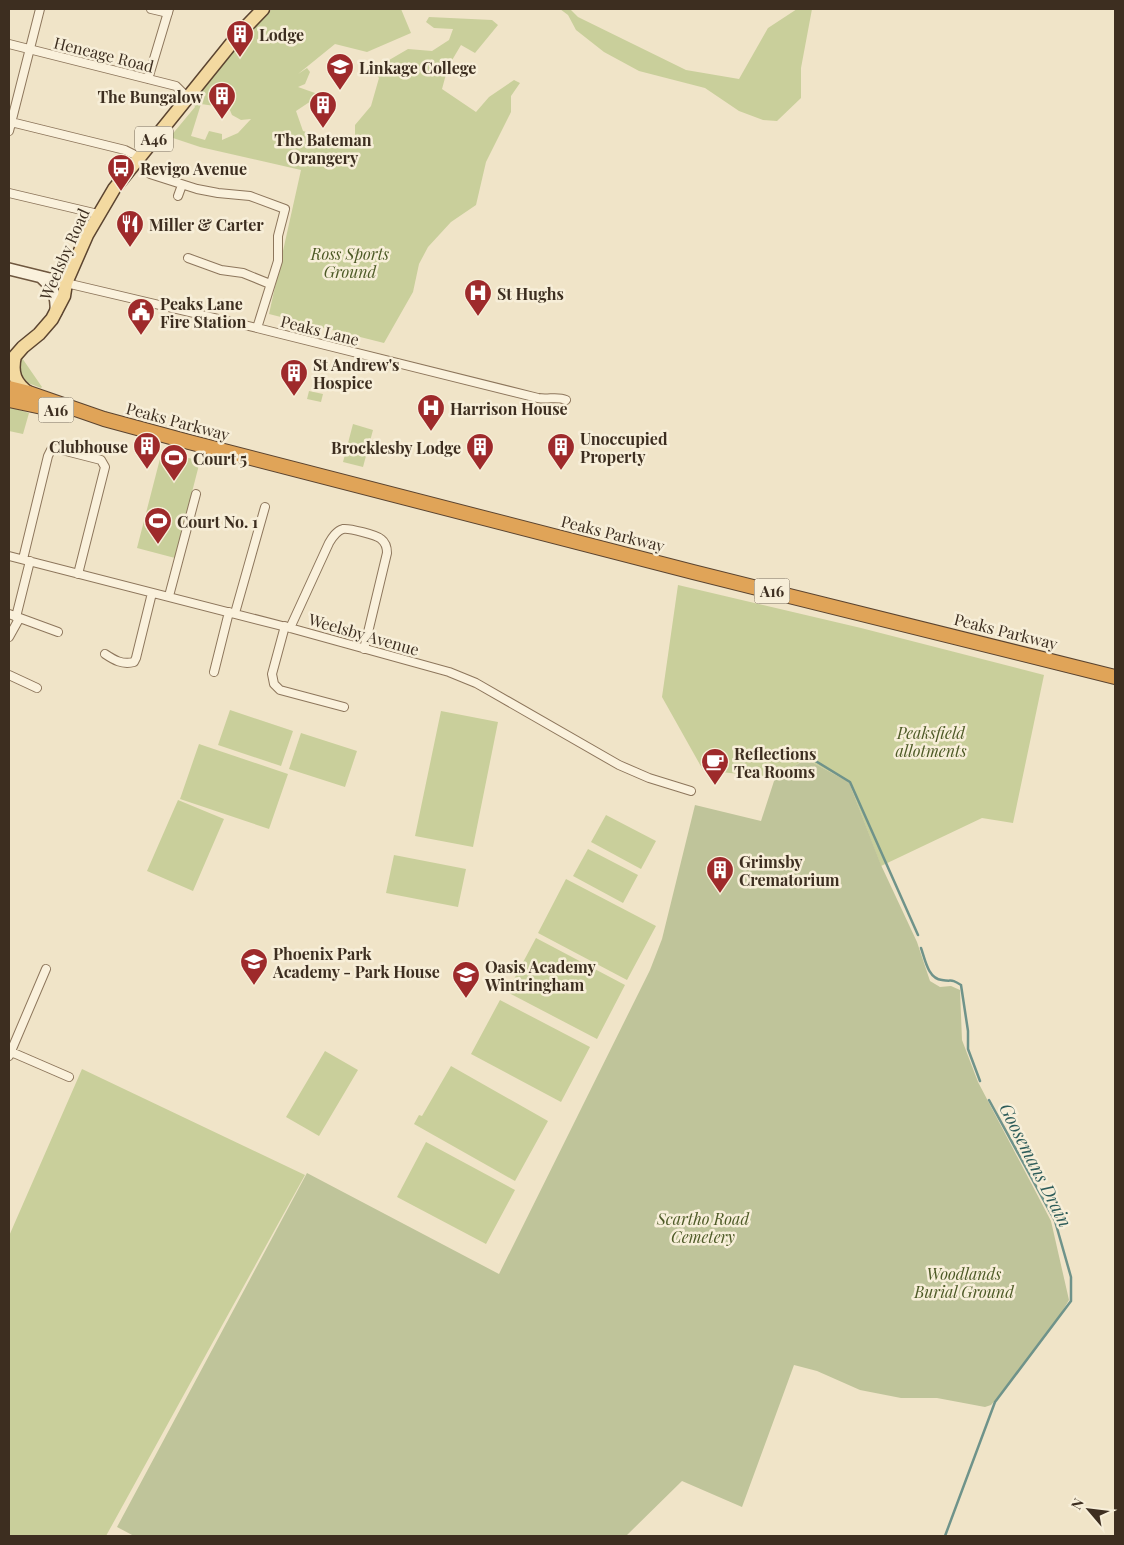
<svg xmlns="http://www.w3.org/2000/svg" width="1124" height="1545" font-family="'Playfair Display',serif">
  <rect width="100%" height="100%" fill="#f0e4c8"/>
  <path fill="#c9cf9b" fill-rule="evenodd" d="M272,9H401L411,33L367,52L335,44L298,74L307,68L310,72L305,84L298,87L315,93L314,99L296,111L303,131L355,148V125L371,106L379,78L372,70L408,49L432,51L449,40L453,29L434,28L426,22L429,17L492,20L498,25L475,53L461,45L448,67L442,89L476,112L489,97L514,80L520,83L511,96V112L486,162L476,205L451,222L428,247L419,264L413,292L384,343L269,314L301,170L200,147L170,137L195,107L193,103L196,98L219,70L244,37ZM223,94L232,115L241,120L251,119L238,133L222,140V134L209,131L205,140L191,136L201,104L215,106Z
    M560,9H570L578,17L686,70L739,79L768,28L797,9H812L801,68V98L777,121L763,120L739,111L705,88L639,71L604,52L576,30L568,15Z
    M22,358L42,387L41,388L28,383L19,373V360Z
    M309,391L323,394L321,402L307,399Z
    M9,407L29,413L23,434L9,431Z
    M353,424L373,430L363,467L343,462Z
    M162,451L200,461L175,558L137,548Z
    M678,585L861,628L1044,675L1013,823L982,818L881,866L849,782L806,759L775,778L703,770L662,697Z
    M230,710L293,731L281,766L218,745Z
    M441,711L498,722L473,847L415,836Z
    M301,733L357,751L345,787L289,769Z
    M199,744L288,774L269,829L180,799Z
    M178,800L224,819L193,891L147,871Z
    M606,815L656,841L641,869L591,842Z
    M588,849L638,875L623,903L573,876Z
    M394,855L466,869L458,907L386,893Z
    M566,879L656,926L627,980L538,933Z
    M536,938L625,985L597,1039L507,992Z
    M500,1000L590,1047L561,1102L471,1054Z
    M325,1051L358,1070L319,1136L286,1117Z
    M451,1066L548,1121L515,1181L414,1124L419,1115L422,1116Z
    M82,1069L305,1175L106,1536H9V1236Z
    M426,1142L515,1190L486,1244L397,1197Z"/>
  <path fill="#bfc49a" d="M806,759L849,782L881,865L917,942L930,981L940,987L951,986L960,990L962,1040L978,1082L1051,1221L1069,1300L1054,1325L1004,1391L991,1405L985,1407L937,1398H901L860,1390L817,1371L794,1365L742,1507L682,1481L626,1536H134L117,1527L307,1173L499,1274L650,970L662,939L695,805L761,821L775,778Z"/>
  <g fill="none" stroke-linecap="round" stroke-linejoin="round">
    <path stroke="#6f938a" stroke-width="2.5" d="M809,757L850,782L918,935
      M921,948C925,959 928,979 942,980C953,982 950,978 961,985L968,1031V1049L980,1081
      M945,1536L995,1402L1071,1301V1277L1055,1221L989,1100"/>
    <defs>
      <path id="street" d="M151,9L168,13
        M9,44L176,86L188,98
        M148,79L169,9
        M11,122L125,150L139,157
        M9,131L40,9
        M150,174L197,189L218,193L250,196L285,209L278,236V261L257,328
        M9,193L98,214
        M178,196L182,185
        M188,258L221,270L243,273L270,284
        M66,283L257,328L538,398C548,400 557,396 566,400
        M9,556L290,628L449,672L476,683L619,765L649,778L691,791
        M23,559L48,456L51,450L58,449L101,460L105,467L78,574
        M169,596L196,494
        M235,613L265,507
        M9,614L58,632
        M16,617L30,561
        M285,626L272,674L274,684L280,690L344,707
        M290,628L329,543C332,538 336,531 343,529C349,528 377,535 381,539C385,542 387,548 387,553L364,649
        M9,637L19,619
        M105,654C114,660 122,665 134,662L136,658L152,593
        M214,672L229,612
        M9,675L37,688
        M9,1051L69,1077
        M9,1056L46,969"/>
      <path id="secondary" d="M9,269L66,283
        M41,277C53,288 57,295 56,312"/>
      <path id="primary" d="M15,356C11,373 15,383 29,393
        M9,363L23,347L39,334L52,319L64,296L66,283L87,235L114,189L239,34L263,9"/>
      <path id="highway" d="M9,388L29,393L104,419L189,442L693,572L1115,677
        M9,400L56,410"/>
    </defs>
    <use href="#street" stroke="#8d765c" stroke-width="10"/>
    <use href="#secondary" stroke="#6f573f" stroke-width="14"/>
    <use href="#primary" stroke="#5b4430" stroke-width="15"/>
    <use href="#highway" stroke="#5b4430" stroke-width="16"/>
    <use href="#street" stroke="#faf1dc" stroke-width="8"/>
    <use href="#secondary" stroke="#faf1dc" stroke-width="11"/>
    <use href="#primary" stroke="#f3d9a0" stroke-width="12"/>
    <use href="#highway" stroke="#e0a458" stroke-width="14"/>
  </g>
  <defs>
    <symbol id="building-pin" viewBox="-11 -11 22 30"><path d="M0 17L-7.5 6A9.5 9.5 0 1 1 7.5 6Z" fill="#9e2a2b" stroke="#f7eed8"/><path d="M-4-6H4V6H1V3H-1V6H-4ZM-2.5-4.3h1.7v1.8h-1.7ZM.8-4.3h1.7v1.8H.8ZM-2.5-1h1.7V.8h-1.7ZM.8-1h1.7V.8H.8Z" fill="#fff"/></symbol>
    <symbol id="university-pin" viewBox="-11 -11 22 30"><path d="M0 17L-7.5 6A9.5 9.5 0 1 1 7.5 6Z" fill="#9e2a2b" stroke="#f7eed8"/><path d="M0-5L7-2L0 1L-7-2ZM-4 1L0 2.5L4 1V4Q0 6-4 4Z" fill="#fff"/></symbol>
    <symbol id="bus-pin" viewBox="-11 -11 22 30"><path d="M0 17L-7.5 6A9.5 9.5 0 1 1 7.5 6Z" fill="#9e2a2b" stroke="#f7eed8"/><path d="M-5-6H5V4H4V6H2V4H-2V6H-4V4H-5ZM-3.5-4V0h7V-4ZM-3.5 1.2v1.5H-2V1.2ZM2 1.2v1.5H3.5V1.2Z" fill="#fff"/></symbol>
    <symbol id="restaurant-pin" viewBox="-11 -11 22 30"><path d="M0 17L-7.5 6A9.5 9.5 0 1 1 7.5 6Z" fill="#9e2a2b" stroke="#f7eed8"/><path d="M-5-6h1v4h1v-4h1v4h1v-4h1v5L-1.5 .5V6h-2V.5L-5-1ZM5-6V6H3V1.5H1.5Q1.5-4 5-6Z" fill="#fff"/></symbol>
    <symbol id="hospital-pin" viewBox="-11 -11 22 30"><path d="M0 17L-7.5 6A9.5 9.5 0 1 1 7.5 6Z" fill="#9e2a2b" stroke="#f7eed8"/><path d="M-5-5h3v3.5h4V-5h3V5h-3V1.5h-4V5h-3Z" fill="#fff"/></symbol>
    <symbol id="civic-pin" viewBox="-11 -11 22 30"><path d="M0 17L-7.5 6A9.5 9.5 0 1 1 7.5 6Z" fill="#9e2a2b" stroke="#f7eed8"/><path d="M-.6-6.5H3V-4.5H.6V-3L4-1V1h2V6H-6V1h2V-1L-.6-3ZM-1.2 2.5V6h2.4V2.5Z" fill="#fff"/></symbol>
    <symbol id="stadium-pin" viewBox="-11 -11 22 30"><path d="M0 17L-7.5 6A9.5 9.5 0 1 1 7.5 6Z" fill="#9e2a2b" stroke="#f7eed8"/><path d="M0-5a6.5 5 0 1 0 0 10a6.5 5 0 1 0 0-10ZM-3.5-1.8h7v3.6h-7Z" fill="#fff"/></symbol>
    <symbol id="cafe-pin" viewBox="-11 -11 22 30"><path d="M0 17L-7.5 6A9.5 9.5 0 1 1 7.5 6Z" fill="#9e2a2b" stroke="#f7eed8"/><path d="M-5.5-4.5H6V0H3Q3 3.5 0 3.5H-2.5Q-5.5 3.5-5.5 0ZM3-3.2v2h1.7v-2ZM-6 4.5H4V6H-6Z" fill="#fff"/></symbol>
    <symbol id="school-pin" viewBox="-11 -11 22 30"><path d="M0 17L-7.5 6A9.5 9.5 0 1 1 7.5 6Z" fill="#9e2a2b" stroke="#f7eed8"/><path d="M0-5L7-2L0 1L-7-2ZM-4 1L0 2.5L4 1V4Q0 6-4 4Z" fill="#fff"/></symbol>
  </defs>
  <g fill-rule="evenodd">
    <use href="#building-pin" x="224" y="18" width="32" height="43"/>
    <use href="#university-pin" x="324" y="51" width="32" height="43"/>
    <use href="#building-pin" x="206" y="80" width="32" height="43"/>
    <use href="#building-pin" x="307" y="89" width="32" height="43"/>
    <use href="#bus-pin" x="105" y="152" width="32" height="43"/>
    <use href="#restaurant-pin" x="114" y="208" width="32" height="43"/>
    <use href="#hospital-pin" x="462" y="277" width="32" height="43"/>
    <use href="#civic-pin" x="125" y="296" width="32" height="43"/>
    <use href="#building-pin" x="278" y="357" width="32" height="43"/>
    <use href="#hospital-pin" x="415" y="392" width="32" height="43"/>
    <use href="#building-pin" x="131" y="430" width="32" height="43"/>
    <use href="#building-pin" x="464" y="431" width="32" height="43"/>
    <use href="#building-pin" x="545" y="431" width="32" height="43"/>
    <use href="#stadium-pin" x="158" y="442" width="32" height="43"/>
    <use href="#stadium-pin" x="142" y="505" width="32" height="43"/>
    <use href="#cafe-pin" x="699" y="746" width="32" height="43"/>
    <use href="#building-pin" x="704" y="854" width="32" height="43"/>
    <use href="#school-pin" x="238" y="946" width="32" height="43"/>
    <use href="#school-pin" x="450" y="959" width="32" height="43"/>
  </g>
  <g text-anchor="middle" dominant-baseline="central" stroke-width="5" stroke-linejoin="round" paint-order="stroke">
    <g fill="#f7eed8" stroke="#756857" stroke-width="1">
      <rect x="135" y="126.5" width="38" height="25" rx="4"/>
      <rect x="38.5" y="397.5" width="35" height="25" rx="4"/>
      <rect x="754.5" y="578.5" width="35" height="25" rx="4"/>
    </g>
    <g font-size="15" font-weight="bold" fill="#3d2e20">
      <text x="154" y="139">A46</text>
      <text x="56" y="410">A16</text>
      <text x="772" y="591">A16</text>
    </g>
    <g font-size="16" font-weight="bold" fill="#3d2e20" stroke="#f7eed8" text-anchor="start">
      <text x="259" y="34">Lodge</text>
      <text x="359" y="67">Linkage College</text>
      <text x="203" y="96" text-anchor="end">The Bungalow</text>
      <text x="323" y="139" text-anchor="middle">The Bateman<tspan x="323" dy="18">Orangery</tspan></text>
      <text x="140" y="168">Revigo Avenue</text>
      <text x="149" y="224">Miller &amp; Carter</text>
      <text x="497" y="293">St Hughs</text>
      <text x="160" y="303">Peaks Lane<tspan x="160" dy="18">Fire Station</tspan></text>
      <text x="313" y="364">St Andrew's<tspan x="313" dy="18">Hospice</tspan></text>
      <text x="450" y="408">Harrison House</text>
      <text x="580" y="438">Unoccupied<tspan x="580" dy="18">Property</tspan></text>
      <text x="128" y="446" text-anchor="end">Clubhouse</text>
      <text x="461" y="447" text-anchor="end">Brocklesby Lodge</text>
      <text x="193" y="458">Court 5</text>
      <text x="177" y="521">Court No. 1</text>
      <text x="734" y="753">Reflections<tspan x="734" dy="18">Tea Rooms</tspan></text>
      <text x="739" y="861">Grimsby<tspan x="739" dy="18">Crematorium</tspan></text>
      <text x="273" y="953">Phoenix Park<tspan x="273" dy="18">Academy - Park House</tspan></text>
      <text x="485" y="966">Oasis Academy<tspan x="485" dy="18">Wintringham</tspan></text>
    </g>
    <g font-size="16" fill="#3d2e20" stroke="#f7eed8">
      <text transform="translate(104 54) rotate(14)">Heneage Road</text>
      <text transform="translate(64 254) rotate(-66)">Weelsby Road</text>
      <text transform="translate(320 330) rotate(14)">Peaks Lane</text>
      <text transform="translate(178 421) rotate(15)">Peaks Parkway</text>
      <text transform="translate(613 533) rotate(14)">Peaks Parkway</text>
      <text transform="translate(1006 631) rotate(14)">Peaks Parkway</text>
      <text transform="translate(364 634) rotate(16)">Weelsby Avenue</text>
    </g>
    <g font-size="16" font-style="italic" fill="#4d5a26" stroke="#f7eed8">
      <text x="350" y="253">Ross Sports<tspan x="350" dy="18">Ground</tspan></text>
      <text x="931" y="732">Peaksfield<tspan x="931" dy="18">allotments</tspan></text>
      <text x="703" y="1218">Scartho Road<tspan x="703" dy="18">Cemetery</tspan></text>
      <text x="964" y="1273">Woodlands<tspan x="964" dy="18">Burial Ground</tspan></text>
    </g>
    <g font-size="18" font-style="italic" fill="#2f5d5a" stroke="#f7eed8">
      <text transform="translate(1036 1165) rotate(63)">Goosemans Drain</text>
    </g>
  </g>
  <rect width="1124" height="1545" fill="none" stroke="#3d2e20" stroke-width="20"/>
  <g transform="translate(1089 1510) rotate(298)" stroke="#f7eed8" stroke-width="4" paint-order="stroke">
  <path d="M0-4L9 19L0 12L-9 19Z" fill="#3d2e20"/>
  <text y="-8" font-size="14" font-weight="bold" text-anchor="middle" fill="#3d2e20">N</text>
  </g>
</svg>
